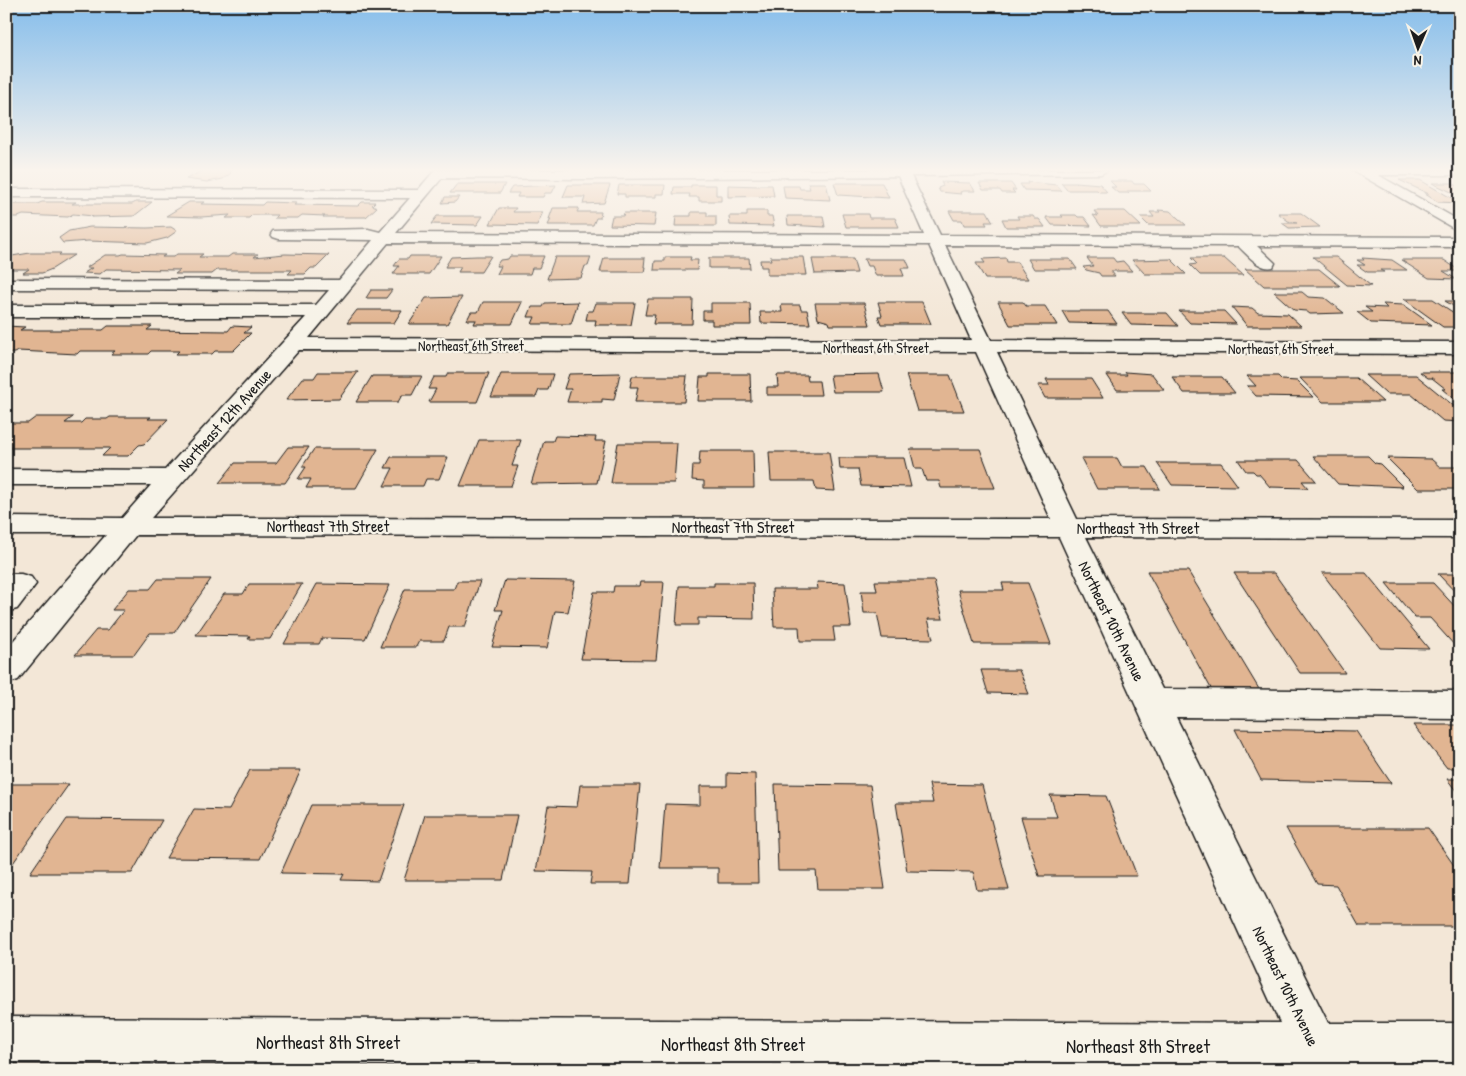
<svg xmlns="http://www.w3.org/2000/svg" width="1466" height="1076" font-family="'Patrick Hand',sans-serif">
  <rect width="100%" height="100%" fill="#f3e7d7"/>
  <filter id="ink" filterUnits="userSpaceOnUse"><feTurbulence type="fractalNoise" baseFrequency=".02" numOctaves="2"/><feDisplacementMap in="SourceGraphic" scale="10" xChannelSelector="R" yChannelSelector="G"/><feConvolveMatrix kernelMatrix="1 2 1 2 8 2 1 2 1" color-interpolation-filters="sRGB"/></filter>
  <g filter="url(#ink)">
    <path fill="#e1b592" stroke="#1c1c1c" d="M204,170H233L230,172L231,173L223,179L207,182L186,179Z
      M1399,180H1420L1460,203L1438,202L1425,194H1429Z
      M1110,181H1132L1134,184H1144L1151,191H1127L1129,193H1118L1111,187H1116Z
      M941,182L970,183L975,191H964L960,192L961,194L940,192L938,188L943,186Z
      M1027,182L1057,185L1062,191L1024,190L1020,184H1028Z
      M1076,182L1100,184L1107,192H1099L1097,190H1067L1061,183H1077Z
      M808,183H826L830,200L785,198L783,186H799L800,189H810Z
      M834,183H882L889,198L838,195Z
      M979,183H1011L1016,190H1012L1015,193H1002L1000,190H983Z
      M1432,183H1452L1460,187V196Z
      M457,184H505L500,193H450Z
      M556,185L552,193H545L543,197H517L519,193H508L512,187Z
      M568,185H610L604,203L583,204L585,197H563Z
      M619,185H665L664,194H656V197H625V194H617Z
      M691,185H716V195H721V201H699V197H689L690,194H673L674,187H691Z
      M728,185L760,186V185H772L774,196L728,197Z
      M445,197H459L455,202L442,203Z
      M42,202H76L72,204H132L136,202H152L134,216L91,217L93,216L73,214L68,217L23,215L18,217H6V204H37Z
      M189,202H204L201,204L262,205L265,202L297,203L294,205L358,206L362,202H375L372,205L377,207L366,217H323L325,216L302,215L298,218H274L277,215H252L249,218H226L230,215L201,217L166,216Z
      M499,208H516L513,212H543L537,225L490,224Z
      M553,208H579L577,212H601L600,218H596L593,225H548L551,219H549Z
      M1158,210L1170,211L1186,225H1148L1140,217H1154L1150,212H1160Z
      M747,211H767V216H772L774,226L730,225L729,216H747Z
      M949,211H987L993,222H985L987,225H964L962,220H954Z
      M1094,211H1125L1141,226H1101L1093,215L1098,216Z
      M691,212H707V216H716V226H675L676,216H691Z
      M624,213H656L654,226L610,225L612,216H623Z
      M1278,213H1301L1320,227L1289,228L1282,223H1297L1288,221Z
      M842,214H868L869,218H895L899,227H846Z
      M1061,215H1076L1078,217H1084L1091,226L1052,225L1046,217H1063Z
      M437,216H483L477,225L431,224Z
      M787,216H823L825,227L788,225Z
      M1017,216H1033L1035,219H1039L1045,227H1006L1002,219H1019Z
      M90,227L147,228L171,227L177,231L167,238L147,243L88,241L63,243L59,238L69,231Z
      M30,253H61L59,255H74L52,269L42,273H23L29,269H6V257Z
      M123,254L165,255L162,257H173L177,254H203L199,257H228L232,254H258L254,257L285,254L329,255L316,268H311L305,274H288L292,270H217L212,274H175L180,270L106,269L100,274L84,273L92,268H86L105,255H120Z
      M410,256H441L429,274H393L399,266H394L399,259H408Z
      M477,256H491L481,272H458L461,267H445L451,257Z
      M510,256H544L539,268H532L530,274H497L501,266H496L500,260L508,259Z
      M555,257H591L588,266H585L581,278L547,279Z
      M665,257H691L690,260H698L697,270H654L655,261H665Z
      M770,257H803L806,275H767V267H761L760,260H771Z
      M1313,257H1336L1371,286L1347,285Z
      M604,258H645L644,267H646L645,272H600Z
      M709,258H749L750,268H709Z
      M1006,258L1007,262H1017L1028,279H985L976,263H985L982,259Z
      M1087,258H1113L1116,262L1123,261L1132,271H1111L1115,276H1101L1099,273L1086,270L1083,267L1093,266Z
      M1191,258H1224L1243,275H1200L1190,265L1197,264Z
      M1362,258L1392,260L1407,270H1380L1384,272H1367L1357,265H1365L1357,260H1364Z
      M812,259H853L857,273L815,274Z
      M864,259H906L910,268H901L904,276H876L872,266H867Z
      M1028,259H1070L1077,269H1034Z
      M1171,259L1186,274H1145L1132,260Z
      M1401,260H1444L1460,271H1443L1456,279L1429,278Z
      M1245,269H1319L1340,286H1264Z
      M371,290H392L386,298H366Z
      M1274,292H1302L1308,297L1325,298L1344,313L1310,314L1306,311L1294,310Z
      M462,297L447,324H409L426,298Z
      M648,299H693L692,324H653L655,315H645Z
      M1404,299H1433L1460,317V327H1443Z
      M1445,301H1460V310Z
      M483,302H522L512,324H474L476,320H467L471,312H478Z
      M578,302L571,324H532L535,317H528L532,307H543L545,303Z
      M878,302H922L931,324H881L878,316H882Z
      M998,302H1023L1026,306H1045L1057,325H1010Z
      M596,303H635L631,325H595L596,320H586L588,311H593Z
      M711,303H750L751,325H712V320H703V311H711Z
      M815,303H864L870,325H830L829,322L818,319Z
      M1383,304L1404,305L1432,325L1371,323L1357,312H1372L1365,307L1387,308Z
      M781,305H800L801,310H807L810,324L761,323L760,312H782Z
      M1232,307L1252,308L1258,313L1288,314L1301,326H1247Z
      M357,310H402L394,323H347Z
      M1062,311H1108L1117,324L1069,323Z
      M1179,311H1224L1236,324L1190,323Z
      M1122,313H1167L1178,326L1131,325Z
      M6,326L25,327L20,330H103L108,326H152L147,330L228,331L232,326L251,327L244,333H251L233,351H215L212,354H176L179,351H151L148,354H111L115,351H80L77,354L18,351L14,353H6Z
      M318,372H358L339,399L286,400L303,378H314Z
      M1125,372L1152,374L1164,390H1117L1107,375H1127Z
      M1420,372H1460V404L1442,389H1446L1432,378H1428Z
      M448,373H489L477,402H429L436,389H428L434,377H446Z
      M620,373L614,400L602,399V402H567L571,389H564L569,374Z
      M501,374H553L548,390H539L536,397H491Z
      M709,374H750L751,401H698L700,377H709Z
      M879,374L884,392H833L830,375Z
      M777,375H807L808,381H819L821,395H767V387H778Z
      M906,375H950L964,411H917Z
      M1365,375H1416L1460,411V422L1443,421L1411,394H1386Z
      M372,376H422L412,395H402L398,402H356Z
      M632,376H687L684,402H635L638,387H630Z
      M1247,376H1278L1282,380L1297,381L1313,397L1256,396L1247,386H1256Z
      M1172,377H1222L1235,393H1184Z
      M1300,378H1356L1383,402H1323Z
      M1046,379H1091L1103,398H1045L1038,385H1049Z
      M36,417H73L65,423H81L85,419H107L110,417H151L148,419H168L144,444L139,445L128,456H102L110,448H6V423H28Z
      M555,436L596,437L595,441H606L597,483L531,484L544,441H553Z
      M479,440H521L512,466H518L511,486H460Z
      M618,443H677L674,483H611Z
      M288,447H309L285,483H219L235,463H276Z
      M314,449H378L356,488H306L311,479H298L306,467H302Z
      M910,449H980L995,488H941L939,481H926L922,469H915Z
      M700,451H753L754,488H704V481L692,480L693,465H699Z
      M769,452H829L835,491L816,490L814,481H771Z
      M1313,456H1368L1375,463L1380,464L1403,487L1338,484Z
      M391,457H448L439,479H426L423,486H384L393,468H385Z
      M839,458H904L911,487L861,486L858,469H840Z
      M1081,458H1117L1122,467H1147L1160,489H1097Z
      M1387,458L1431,459L1440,467H1456L1460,471V489H1418Z
      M1238,460H1298L1316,481H1302L1308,488L1270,487L1259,474H1256L1253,471H1246Z
      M1157,463H1221L1238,486L1172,485Z
      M1147,571H1188L1262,694H1214Z
      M1234,573H1274L1345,673H1300Z
      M1322,573H1366L1429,649L1380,648Z
      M1438,574H1460V597Z
      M158,579H211L174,633H150L134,655H75L96,630H108L124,610H112L129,589H150Z
      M505,580L575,581L568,612L555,611L547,648L492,647L503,610H495Z
      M457,581H480L465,627H449L444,641H419L416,647H380L405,589H454Z
      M875,581H934L943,619H928L933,639L882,638L877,613H864L861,591H877Z
      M640,582H664L656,660L581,659L594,592H613L614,586H639Z
      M817,582L845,583L851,627H833L835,641H800L799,627H774L772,589H818Z
      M714,583H753L754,619L698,618V625H676L679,586H714Z
      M1002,583H1028L1051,644H974L958,590H1004Z
      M1386,583H1433L1460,612V647H1456L1430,618H1415Z
      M249,584H302L270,639H248L250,636L196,635L224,594H243Z
      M317,584L390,585L365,639L322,638L319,644H284Z
      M981,670H1019L1029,694L988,693Z
      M1413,725H1460V768H1447Z
      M1235,729L1356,731L1391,783L1261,780Z
      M250,770H301L260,859L166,858L194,809L229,810Z
      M727,773L755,774L758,883H718V868H660L665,804L700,805V786H727Z
      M1447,779H1460V796Z
      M10,784H69L6,873V788Z
      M775,784L870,785L885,889H818L816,871H778Z
      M929,784L982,785L1009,890H977L973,872L907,871L896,803H933Z
      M580,785H640L630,884H590L592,872L536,871L548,806L577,807Z
      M1050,795L1106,796L1137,876H1039L1021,817H1057Z
      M311,805H404L378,881L341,880L344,874L281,873Z
      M425,815H517L503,880H404Z
      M67,819L162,820L132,873H30Z
      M1286,828H1428L1460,874V926H1359L1336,885L1317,884Z"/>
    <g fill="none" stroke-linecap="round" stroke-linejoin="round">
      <defs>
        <path id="minor" d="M435,170H1108L1101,174L911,176L940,235L1460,237V247L1257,246L1275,263L1273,267C1259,270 1248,255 1238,246L945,245L991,340L1460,342V354L997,352L1077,519L1460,520V538L1086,537L1162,689L1460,691V719L1176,717L1328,1023H1460V1070L6,1063V1017L1280,1023L1059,537L136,535L18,680L6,684V649L106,535H6V517L122,518L151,485H6V469L165,470L306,317H6V305H316L329,290L6,289V279L339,280L373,240L279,239L273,237L271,234L273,231L368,229L380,232L410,198L6,197V189L418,190ZM898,176L924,235L396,233L442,178L588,179ZM388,243L929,245L971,340L309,338ZM299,350L976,352L1051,519L151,518Z
          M1352,170H1460V175H1378L1460,221V232Z
          M6,574H21L31,577L36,584L17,609L6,612Z"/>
      </defs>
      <use href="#minor" stroke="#1c1c1c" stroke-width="3"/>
      <use href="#minor" fill="#f7f3e8" fill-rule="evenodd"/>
    </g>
  </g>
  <linearGradient id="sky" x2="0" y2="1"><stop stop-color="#85bdeb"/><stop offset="0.53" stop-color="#faf4ed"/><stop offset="1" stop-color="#faf4ed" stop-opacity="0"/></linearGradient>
  <rect width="1466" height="321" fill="url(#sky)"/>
  <g text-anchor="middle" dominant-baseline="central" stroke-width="4.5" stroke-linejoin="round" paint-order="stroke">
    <g font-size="14" fill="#1c1c1c" stroke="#f7f3e8">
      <text x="471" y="345">Northeast 6th Street</text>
      <text x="876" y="347">Northeast 6th Street</text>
      <text x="1281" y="348">Northeast 6th Street</text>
    </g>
    <g font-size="16" fill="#1c1c1c" stroke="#f7f3e8">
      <text transform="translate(224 420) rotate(-48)">Northeast 12th Avenue</text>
      <text x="328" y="526">Northeast 7th Street</text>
      <text x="733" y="527">Northeast 7th Street</text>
      <text x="1138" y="528">Northeast 7th Street</text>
      <text transform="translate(1112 621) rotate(64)">Northeast 10th Avenue</text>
      <text transform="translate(1286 986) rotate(64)">Northeast 10th Avenue</text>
    </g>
    <g font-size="19" fill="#1c1c1c" stroke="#f7f3e8">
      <text x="328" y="1042">Northeast 8th Street</text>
      <text x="733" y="1044">Northeast 8th Street</text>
      <text x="1138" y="1046">Northeast 8th Street</text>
    </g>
  </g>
  <rect width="1466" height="1076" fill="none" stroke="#f7f3e8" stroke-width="25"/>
  <rect x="12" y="12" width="1441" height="1051" fill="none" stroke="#1c1c1c" stroke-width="2" filter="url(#ink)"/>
  <g transform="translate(1418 48) rotate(182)" stroke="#f7f3e8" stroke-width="4" paint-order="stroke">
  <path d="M0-4L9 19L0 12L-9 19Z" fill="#1c1c1c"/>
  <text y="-8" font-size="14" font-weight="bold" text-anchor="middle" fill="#1c1c1c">N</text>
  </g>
</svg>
